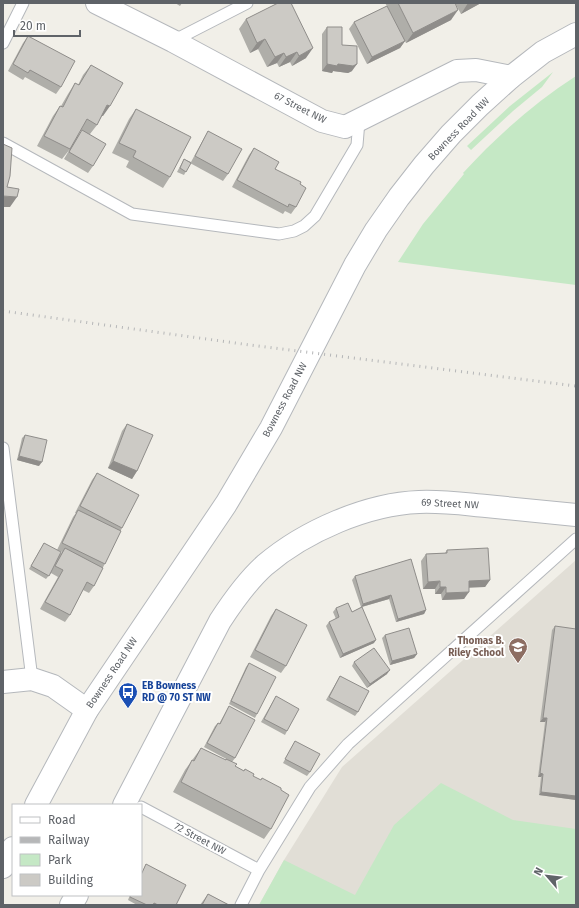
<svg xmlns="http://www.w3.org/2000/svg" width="579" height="908" font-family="'Fira Sans',sans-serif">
  <rect width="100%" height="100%" fill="#f1efe8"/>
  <path fill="#e1ded6" d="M576,560V905H259L284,860L342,767Z"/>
  <path fill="#c5e8c5" d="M553,72L542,87L513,111L471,150L467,146L510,106Z
    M576,76V285L398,262L423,224L464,174L463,173C497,136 534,103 576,76Z
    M441,783L513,820L576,829V905H259L284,860L355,895L394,825Z"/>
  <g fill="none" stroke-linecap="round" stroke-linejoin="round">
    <defs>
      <path id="service" d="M173,41L247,3
        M3,43L23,3
        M3,143L132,214L279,234L294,231L304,226L315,216L357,145L359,121
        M3,448L32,679
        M141,807L259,870
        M241,905L259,870L310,787L348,744L576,539"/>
      <path id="minor" d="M97,3L173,41L322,121L345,127L457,71L476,70L511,77
        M3,682L32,679L53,686L87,710
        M124,805L220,621C233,601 247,581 265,565C305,531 367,504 419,502C442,501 464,504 486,506C516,509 546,512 576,515
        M71,905L77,895"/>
      <path id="tertiary" d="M36,805L87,710L226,504L271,428L355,265L376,230L399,197L424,165L451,134L480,105L511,77L543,52L576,34
        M3,867L13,848"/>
    </defs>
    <use href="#service" stroke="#b5b8bc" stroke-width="13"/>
    <use href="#minor" stroke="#b5b8bc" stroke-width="24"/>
    <use href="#tertiary" stroke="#b5b8bc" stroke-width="24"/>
    <use href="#service" stroke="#fff" stroke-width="11"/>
    <use href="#minor" stroke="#fff" stroke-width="22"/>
    <use href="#tertiary" stroke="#fff" stroke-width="22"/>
    <path stroke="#b6b7b8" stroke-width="3" stroke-dasharray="1 5" stroke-linecap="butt" d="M3,311L250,345L576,386"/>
  </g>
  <path fill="#afaea9" d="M175,3H182L180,6Z
    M385,3H455L451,20L406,43L405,41L400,48L367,64L349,29L354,22L387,6Z
    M455,3H481L461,14Z
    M246,19L306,58L292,66L290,62L279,67L277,63L267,67L258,49L250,53L239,29Z
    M327,27L342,45L352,71L348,73L333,71L332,73L322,71V34Z
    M28,36L61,87L56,94L25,77L23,80L8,71L23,43Z
    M91,65L103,116H102L97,125L90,134L93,166L88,173L64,159L77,137L82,130H81L70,149L62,159L37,146L53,116L60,106H61L68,94L75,83L78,85L83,75Z
    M136,109L170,177L163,188L126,167L129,161L112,153L129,119Z
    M208,131L228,174L223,181L190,163L184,175L177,172L184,159L191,162L204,138Z
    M254,148L275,169L300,184L296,207L291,214L285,211L283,214L232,187L249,155Z
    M127,424L137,471L132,479L108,468L122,431Z
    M25,435L39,466L17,460L22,438Z
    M97,473L122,528L94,586L89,593L83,590L70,615L65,622L40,609L58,577L51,573L46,579L29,569L44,543L60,554L62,552L57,550L73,517L76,513H75L92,480Z
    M447,550L490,580L485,587H469L464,599L442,600L441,594H435V589H423L421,561L426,554L445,553Z
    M355,576L426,610L424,614L396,622L389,599L362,607L374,643L340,658L326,626L329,622L336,619L333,612L336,608L352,612L361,607L352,580Z
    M276,609L286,666L281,673L250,657L271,616Z
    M555,626L576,800L539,795L541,777H538L545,722H540L552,630Z
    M385,635L417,654L414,658L390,665L382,638Z
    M354,662L387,674L367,688L352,666Z
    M249,663L257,714L255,718L229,704L246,667Z
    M340,676L358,712L355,716L326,700Z
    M276,696L287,731L285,735L261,722Z
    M229,706L235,758L232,762L204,747L215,726L218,723L219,724Z
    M295,741L310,772L307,776L283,763Z
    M201,748L253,776L271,829L264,839L173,792L185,770Z
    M146,864L176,905H137L128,900L130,895H141V874Z
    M208,894L229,905H200Z"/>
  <path fill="#8f8d8a" d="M468,3H481L461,14Z
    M458,10L451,20L406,43L413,33Z
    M265,39L258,49L250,53L257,43Z
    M405,41L400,48L367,64L372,57Z
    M313,48L306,58L292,66L299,56Z
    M297,52L290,62L279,67L286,57Z
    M284,53L277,63L267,67L275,57Z
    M327,64H357L352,71L348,73L333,71L332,73L322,71Z
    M107,105L110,106L103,116L100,115Z
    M3,196L17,197L10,207H3Z
    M19,456L42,462L39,466L17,460Z
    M113,461L137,471L132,479L108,468Z
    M490,580L485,587L464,588L469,581Z
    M440,581L435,589H423L428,582Z
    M440,587H446L441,594H435Z
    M469,592L464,599L442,600L446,593Z
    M391,595L389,599L361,607L363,604Z
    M426,610L424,614L396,622L398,619Z
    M376,640L374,643L340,658L343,654Z
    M417,654L414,658L390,665L392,661Z
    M390,670L387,674L367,688L370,684Z
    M543,718H547L545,722H540Z
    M540,773L543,774L541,777H538Z
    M541,792L576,796V800L539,795Z"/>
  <path fill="#cccac5" stroke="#8f8d8a" d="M278,3H291L313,48L299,56L297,52L286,57L284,53L275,57L265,39L257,43L246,19Z
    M398,3H455L458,10L413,33Z
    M387,6L405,41L372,57L354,22Z
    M327,27H342V45L357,46V64L353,66L338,64L337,66L327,64Z
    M28,36L75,61L61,87L30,70L28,73L13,64Z
    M91,65L123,83L110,106L107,105L97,125L87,119L70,149L44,136L60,106L63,107L75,83L79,85Z
    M136,109L191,137L170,177L133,157L136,151L119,143Z
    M82,130L106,144L93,166L69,152Z
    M208,131L242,149L228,174L195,156Z
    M3,144L12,148L10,176L7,187L19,189L17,197L3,196Z
    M254,148L279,162L275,169L301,182L300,184L306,188L296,207L289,204L288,207L237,180Z
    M184,159L191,163L186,172L180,168Z
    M127,424L153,435L137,471L113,461Z
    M25,435L47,440L42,462L19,456Z
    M97,473L139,495L122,528L80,506Z
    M78,510L121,531L105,564L62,543Z
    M44,543L61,552L49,576L31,566Z
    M65,548L103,568L94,586L87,582L70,615L45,602L63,570L55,566Z
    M488,548L490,580L469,581V592L446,593V587H440V581L428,582L426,554L447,553V550Z
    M411,559L426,610L398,619L391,595L363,604L355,576Z
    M348,603L352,612L362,607L376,640L343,654L329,622L339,617L336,608Z
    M276,609L307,625L286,666L255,650Z
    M555,626L576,629V796L541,792L543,774L540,773L547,718H543Z
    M409,628L417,654L392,661L385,635Z
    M374,648L390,670L370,684L354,662Z
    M249,663L276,677L257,714L231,701Z
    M340,676L369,691L358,712L329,697Z
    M276,696L299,709L287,731L264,719Z
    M229,706L255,720L235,758L207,743L218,723L220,724Z
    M295,741L320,754L310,772L285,759Z
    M201,748L226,760V759L237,764L235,766L244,771L245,769L254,774L253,776L261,780L262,778L281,788V790L289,795L271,829L181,782L192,760L194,761Z
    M146,864L186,885L176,905H158L154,903L153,905H147L130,897L131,895H141V875Z
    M208,894L229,905H202Z"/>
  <defs>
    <symbol id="school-pin" viewBox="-11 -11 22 30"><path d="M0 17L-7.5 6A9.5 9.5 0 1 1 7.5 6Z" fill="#8d6e63" stroke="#fff"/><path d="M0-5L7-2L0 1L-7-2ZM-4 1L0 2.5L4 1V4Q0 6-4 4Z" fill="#fff"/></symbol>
    <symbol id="bus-pin" viewBox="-11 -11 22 30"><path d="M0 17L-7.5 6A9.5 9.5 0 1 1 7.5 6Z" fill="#1a4fb4" stroke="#fff"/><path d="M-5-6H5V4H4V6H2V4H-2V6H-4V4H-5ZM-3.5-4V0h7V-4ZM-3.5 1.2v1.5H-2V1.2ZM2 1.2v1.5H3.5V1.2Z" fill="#fff"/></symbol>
  </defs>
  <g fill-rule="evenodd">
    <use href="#school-pin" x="507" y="636" width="22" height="30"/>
    <use href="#bus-pin" x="117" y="681" width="22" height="30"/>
  </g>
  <g text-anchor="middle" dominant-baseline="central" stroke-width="4" stroke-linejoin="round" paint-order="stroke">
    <g font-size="10" fill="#5f6368" stroke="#fff">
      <text transform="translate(300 108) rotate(27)">67 Street NW</text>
      <text transform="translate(459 129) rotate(-46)">Bowness Road NW</text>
      <text transform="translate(285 400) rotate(-62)">Bowness Road NW</text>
      <text transform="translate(450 504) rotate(3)">69 Street NW</text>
      <text transform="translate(112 673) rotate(-56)">Bowness Road NW</text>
      <text transform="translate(200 839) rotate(28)">72 Street NW</text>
    </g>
    <g font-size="10" font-weight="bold" fill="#785e54" stroke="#fff" text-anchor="end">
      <text x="504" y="641">Thomas B.<tspan x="504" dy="12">Riley School</tspan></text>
    </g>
    <g font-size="10" font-weight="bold" fill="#164399" stroke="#fff" text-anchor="start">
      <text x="142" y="686">EB Bowness<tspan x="142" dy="12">RD @ 70 ST NW</tspan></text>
    </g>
  </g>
  <rect width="579" height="908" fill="none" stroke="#5f6368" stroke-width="8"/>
  <rect x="12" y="804" width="130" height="92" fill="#ffffff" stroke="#bfc1c3"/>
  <rect x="20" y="817" width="20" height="6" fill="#ffffff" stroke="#bfc1c3"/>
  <text x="48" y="824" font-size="12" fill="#5f6368">Road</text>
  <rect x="20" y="837" width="20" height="6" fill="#b6b7b8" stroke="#bfc1c3"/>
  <text x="48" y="844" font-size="12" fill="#5f6368">Railway</text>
  <rect x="20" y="854" width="20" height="12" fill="#c5e8c5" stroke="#bfc1c3"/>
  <text x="48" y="864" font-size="12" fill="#5f6368">Park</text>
  <rect x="20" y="874" width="20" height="12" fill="#cccac5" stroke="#bfc1c3"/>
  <text x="48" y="884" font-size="12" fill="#5f6368">Building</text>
  <g transform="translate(547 876) rotate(298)" stroke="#ffffff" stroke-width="3" paint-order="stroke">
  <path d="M0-3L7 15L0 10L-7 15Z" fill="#5f6368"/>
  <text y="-6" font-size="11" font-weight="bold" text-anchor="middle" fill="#5f6368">N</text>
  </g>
  <path d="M14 30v6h66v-6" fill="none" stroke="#5f6368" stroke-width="2"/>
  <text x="20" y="30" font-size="12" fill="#5f6368" stroke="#ffffff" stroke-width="3" paint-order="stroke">20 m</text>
</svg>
